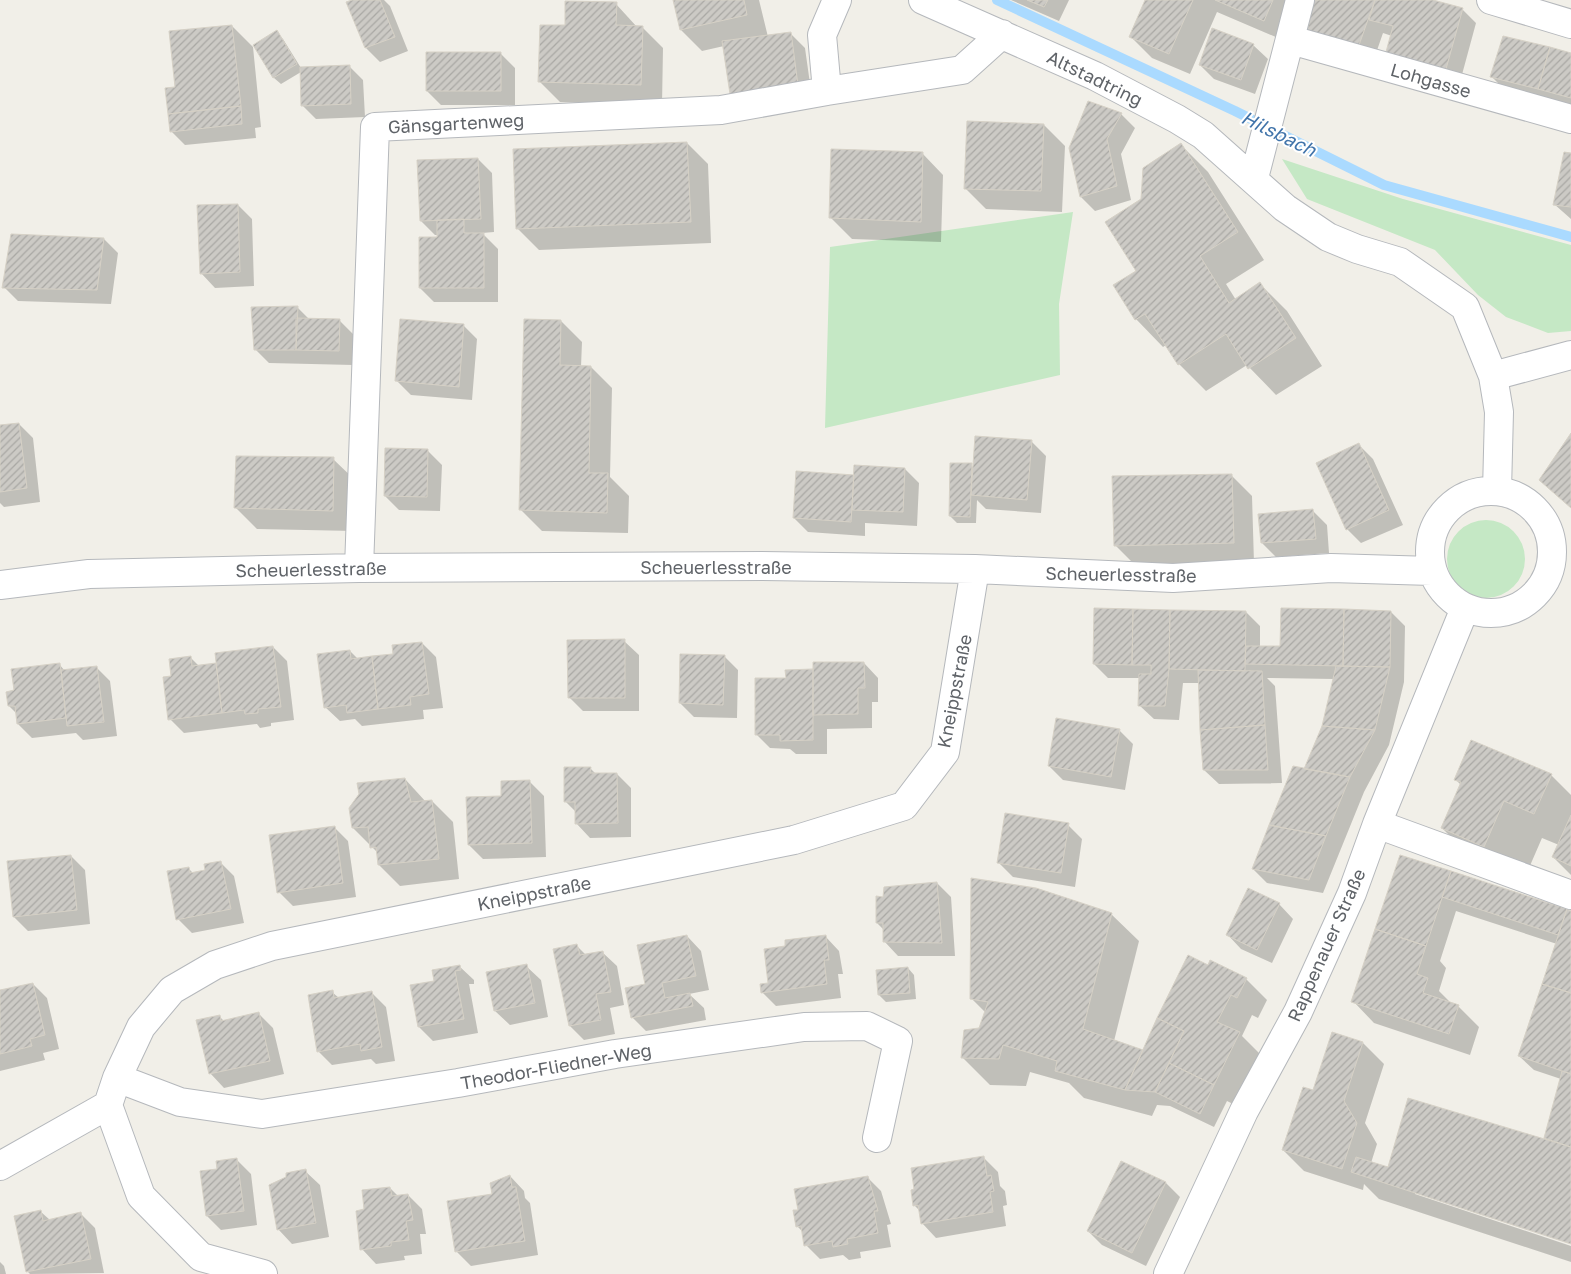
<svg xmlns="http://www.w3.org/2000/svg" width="1571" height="1274" font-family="'Golos Text',sans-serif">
  <defs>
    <pattern id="building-hatch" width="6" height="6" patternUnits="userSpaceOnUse" patternTransform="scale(1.25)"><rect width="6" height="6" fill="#cccac5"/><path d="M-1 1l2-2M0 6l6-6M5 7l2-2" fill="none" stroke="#a9a8a4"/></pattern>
  </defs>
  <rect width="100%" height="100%" fill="#f1efe8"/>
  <path fill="#c5e8c5" d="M1282,159L1403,199L1571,245V331L1548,333L1506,317L1478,295L1435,250L1307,199Z
    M1073,212L1059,304L1060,375L825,428L830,247Z
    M1447 559a39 39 0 1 1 78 0a39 39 0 1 1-78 0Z"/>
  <path fill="#0003" d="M355,0H384L390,6L408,51L380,62L366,48L348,3Z
    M674,0H759L768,37L791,34L805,48L812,98L745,108L731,93L724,46L702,51L681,30Z
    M1011,0H1069L1059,21Z
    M1146,0H1303L1285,41L1217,12L1190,74L1152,58L1131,37Z
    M1315,0H1426L1462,9L1476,23L1460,82L1401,66L1387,52L1392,36L1383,33L1374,59L1322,46Z
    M616,4L637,27H642L663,48L662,105L560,102L539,81L566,27Z
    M232,26L253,47L261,127L255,128L256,138L185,145L171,131L176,88Z
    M276,32L283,39L301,68L349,66L363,80L365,117L316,119L302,105L301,72L281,84L274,78L254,45Z
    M1253,45L1268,59L1255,94L1214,79L1200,65Z
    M1571,53V108L1505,90L1491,76Z
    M501,54L515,68V105H441L427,91Z
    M1089,103L1121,114L1135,128L1121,154L1131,200L1095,211L1081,197Z
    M1044,125L1065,146L1062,212L986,209L965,188Z
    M687,143L708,164L711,243L539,250L518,229Z
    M1181,145L1208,172L1264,260L1226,284L1236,300L1260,284L1287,311L1322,366L1276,395L1247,365L1206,391L1179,364L1166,345L1163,347L1136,319L1114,286L1138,271L1142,200Z
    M922,153L943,175L941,242L852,239L831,218Z
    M1571,154V219L1554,204Z
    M478,159L492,173L494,232L482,233L498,249V302H434L420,288L439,235H435L421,221Z
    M238,205L252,219L254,286L215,288L201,273Z
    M12,235L104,239L118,253L111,304L18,301L4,287Z
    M297,307L310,320L340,321L354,335L353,365L269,363L255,349Z
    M561,321L582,342L581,367H591L612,388L610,477L629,496L628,533L542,531L521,510Z
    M463,325L477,339L472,400L411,395L397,381Z
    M19,424L33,438L40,502L4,507L0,503V427Z
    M1031,441L1046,456L1041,513L986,509L977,500L976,523H957L950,516L971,465L974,468Z
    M1359,445L1373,459L1403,525L1361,543L1347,529Z
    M428,451L442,465L440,511L399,510L385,496Z
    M333,459L355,480L354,531L257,529L236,508Z
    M905,469L919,483L917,526L865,523V536L808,532L794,518L855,476Z
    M1231,475L1252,496L1254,563L1136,566L1115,545Z
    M1313,511L1327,525L1329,553L1276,557L1262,543Z
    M1246,612L1260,626V647L1281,648L1391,612L1405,626L1404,682L1389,745L1364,792L1323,893L1267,883L1253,869L1305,770L1323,726L1334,679L1267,678L1275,686L1282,783L1219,784L1204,770L1200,683H1183L1179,720L1154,719L1139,705L1140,678H1108L1094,664Z
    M624,641L639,655V711H583L569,697Z
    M422,643L436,657L443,708L423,710L424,719L362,726L355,719L340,721L325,707L350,651L358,659L395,655Z
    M273,647L287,661L294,720L271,723V726L260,728L257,724L184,733L170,719L173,677L190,657L199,666L218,664Z
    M724,656L738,670L737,718L694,717L680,703Z
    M864,663L878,678V702H872V728L827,729V754H796L790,749L770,748L756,734L814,671Z
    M59,664L65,671L96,667L110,681L117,736L83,740L76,733L32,738L18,724L17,714L9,706L15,691Z
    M1119,730L1133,744L1125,790L1063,780L1049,766Z
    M590,768L596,774H617L631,788V837L590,838L576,823V812L566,802Z
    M1551,775L1571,795V875L1553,857L1559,845L1542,838L1522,884L1480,866L1442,828L1461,785L1456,780Z
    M405,779L426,802L432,801L453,822L459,879L400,886L379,865L378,853L353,828Z
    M529,781L544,796L546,857L483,859L469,845L503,797Z
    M1068,825L1082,839L1075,887L1013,877L999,863Z
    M334,827L348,841L356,897L293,906L279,892Z
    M71,856L85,870L90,924L28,931L14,917Z
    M1400,856L1571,912V1243L1415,1192V1194L1571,1246V1262L1379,1199L1364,1184L1363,1190L1304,1171L1283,1150L1314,1092L1333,1034L1363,1043L1384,1064L1365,1123L1377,1144L1371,1163L1389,1169L1544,1140L1561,1079L1534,1070L1519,1056L1557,944L1456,911L1440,961L1446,968L1439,991L1449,1001L1448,1003L1458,1006L1479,1027L1470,1055L1374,1023L1353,1001Z
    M220,862L234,876L244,923L192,933L178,919L188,868L194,874L207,871Z
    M937,883L951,897L955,956H898L884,941V930L877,923L885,898Z
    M1279,904L1293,919L1272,963L1241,949L1227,934Z
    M1111,914L1139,941L1114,1041L1144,1051L1209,966L1246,979L1267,1000L1258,1018L1252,1015L1242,1036L1260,1054L1235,1105L1227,1101L1214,1127L1170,1106L1157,1105L1152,1116L1084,1098L1069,1083L1030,1072L1026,1086L990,1085L963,1058L980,1029L986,1013L972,999Z
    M687,936L701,951L709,990L689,994L704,1008L706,1020L646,1031L632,1017L647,985Z
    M825,936L839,951L843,974H838L841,998L776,1006L762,992L769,984L787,947Z
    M577,946L586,955L602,952L617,966L624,1005L610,1008L615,1034L584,1040L570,1026Z
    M459,966L474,980V984H469L478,1033L433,1041L419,1027L436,982Z
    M526,966L541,980L548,1017L510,1025L495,1011Z
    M908,968L914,975L916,999L886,1002L879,995Z
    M33,984L47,998L59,1049L43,1053L45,1060L0,1071V991Z
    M332,992L339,998L372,993L386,1007L395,1061L376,1064L371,1059L332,1065L318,1051Z
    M259,1014L273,1028L284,1074L224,1088L210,1073L219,1016L224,1021Z
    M984,1158L998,1172L1000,1186L1005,1191L1007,1205L1003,1206L1006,1226L936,1238L922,1223L920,1211L914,1205Z
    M237,1160L251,1174L257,1225L221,1230L207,1216L218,1170Z
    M1122,1162L1166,1183L1180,1197L1146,1266L1102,1245L1088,1231Z
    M305,1171L320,1185L329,1237L292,1244L278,1229Z
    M510,1176L524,1191L525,1198L530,1203L538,1255L471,1266L457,1252L494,1195Z
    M867,1177L881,1191L891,1224L887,1225L891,1247L860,1252L861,1258L849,1260L843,1255L820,1259L806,1245L803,1232L797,1226L799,1211Z
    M390,1188L398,1196L408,1195L422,1209L426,1234H420L422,1254L404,1256L405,1260L376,1264L362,1249L365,1210Z
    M41,1212L50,1220L81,1214L95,1228L104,1273L30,1274L28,1272Z
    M0,1262L4,1266L6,1274H0Z"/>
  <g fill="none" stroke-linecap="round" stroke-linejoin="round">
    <path stroke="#aadaff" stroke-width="10" d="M997,0L1235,111L1384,185L1571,237"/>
  </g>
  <path fill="url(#building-hatch)" stroke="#d6d1c6" d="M352,0H380L395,37L365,48L346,2Z
    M673,0H744L747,15L680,30Z
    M1027,0H1048L1044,7Z
    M1145,0H1193L1169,54L1129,37Z
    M1215,0H1273L1264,21Z
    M1314,0H1375L1359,45L1307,32Z
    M1375,0H1433L1463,8L1446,69L1386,52L1393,26L1369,20Z
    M565,1L617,2L616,25L643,26L641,85L538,82L540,25H565Z
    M232,25L241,106L168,114L165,88L175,87L169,31Z
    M1212,28L1254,44L1241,80L1199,65Z
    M277,30L297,64L273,78L253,45Z
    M791,32L798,85L730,94L722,41Z
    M1503,36L1550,47L1538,89L1490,77Z
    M1550,47L1571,53V98L1538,89Z
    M426,52H501V91H426Z
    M350,65L351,104L301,106L300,67Z
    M1088,101L1122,113L1107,139L1117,186L1080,197L1069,148Z
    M241,106L242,124L170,132L168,114Z
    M967,121L1044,124L1041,191L964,189Z
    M687,142L691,222L516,229L513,149Z
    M1181,143L1238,232L1200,256L1229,303L1260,282L1296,338L1248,369L1226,334L1178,365L1145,314L1135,320L1113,285L1136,271L1105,222L1141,199L1143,168Z
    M831,149L923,152L921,222L829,218Z
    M1564,152L1571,153V207L1553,205Z
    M478,158L481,219L420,221L417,160Z
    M238,204L240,272L200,274L197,205Z
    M464,219V233H484V288H419V237H437V220Z
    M11,234L104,238L97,290L2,288Z
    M298,306L296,350H254L251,307Z
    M296,318L340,319L339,351L296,350Z
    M400,319L464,324L459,387L395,381Z
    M524,319L561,320L560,365L591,366L589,473H608L607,513L519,510Z
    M19,423L27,488L0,492V425Z
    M1571,433V508L1539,480Z
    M975,436L1032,440L1027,500L971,495Z
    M1359,443L1389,510L1346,530L1316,463Z
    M385,448L428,449L427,497L384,496Z
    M236,456L334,457L333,511L234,508Z
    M950,463H972L970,517L949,516Z
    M854,465L905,468L903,512L852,510Z
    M796,471L854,475L851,522L793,518Z
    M1232,474L1234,543L1114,546L1112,476Z
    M1313,509L1316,539L1261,543L1258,514Z
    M1094,608L1133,609L1132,665L1093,664Z
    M1281,608L1344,609L1343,666L1245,664L1246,646H1280Z
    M1133,609L1170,610L1169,669L1165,706H1138L1139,674H1151V665H1132Z
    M1344,609L1391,611L1390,667L1343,666Z
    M1170,610L1246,611L1245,671L1169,669Z
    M625,639V698H568L567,640Z
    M422,642L429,694L410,697L411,705L378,709L372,656L393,654L392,645Z
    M273,646L281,707L258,709V713L245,714L244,710L222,713L215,653Z
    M350,650L351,659L372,656L378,709L347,713L346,705L324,708L317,654Z
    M680,654L725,655L723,705L679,703Z
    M191,656L192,666L216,663L222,713L168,720L163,677L171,676L169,659Z
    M813,662H864L865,688H858V714L813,715Z
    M60,663L66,718L17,724L15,706H8L6,692L14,690L11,669Z
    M97,666L104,722L67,726L61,670Z
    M1336,666L1390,667L1375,730L1322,726Z
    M813,669V740L780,741V735H755V678H786L785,670Z
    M1198,670L1262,671L1265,725L1200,730Z
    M1056,718L1120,729L1111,777L1048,766Z
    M1265,725L1268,770H1203L1200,730Z
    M1322,726L1375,730L1350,777L1304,769Z
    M1471,740L1552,774L1534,814L1504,801L1484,847L1441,828L1461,782L1454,780Z
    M1293,766L1350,777L1326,836L1269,825Z
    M564,767H591L590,773H617L618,823L575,824V802H564Z
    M405,778L411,802L432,800L439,859L378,865L376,847L370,848L368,827L352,828L349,808L359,794L357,783Z
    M530,780L532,843L468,845L466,797L501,796V781Z
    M1005,813L1069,823L1061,873L997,863Z
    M1571,815V866L1552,857Z
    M1269,825L1326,836L1309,880L1252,869Z
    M335,826L343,883L277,893L269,835Z
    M71,855L77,910L13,917L7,861Z
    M1400,855L1451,871L1426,946L1375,929Z
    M221,861L231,909L176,920L167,871L189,867L190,873L205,870L204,864Z
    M1451,871L1567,909L1558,935L1442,897Z
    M971,878L1036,888L1112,913L1083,1029L1143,1050L1125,1090L1055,1071L1057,1061L1003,1045L999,1059L961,1058L964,1030L979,1028L988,1002L970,999Z
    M937,882L942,943L883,942V923H876V896L883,897L884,887Z
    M1248,888L1280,903L1257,950L1226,935Z
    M1567,909L1571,911V993L1542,984Z
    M1375,929L1426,946L1417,974L1428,978L1423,993L1459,1005L1449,1034L1351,1002Z
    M687,935L696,976L662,983L665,998L690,993L693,1006L631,1018L625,988L645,984L637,945Z
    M826,935L829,960H824L827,984L761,993L760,984L768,983L764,949L785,946V940Z
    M577,944L580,955L603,951L611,992L596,994L601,1020L569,1026L553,949Z
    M1188,955L1208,965L1210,960L1247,978L1237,998L1231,995L1217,1022L1240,1032L1214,1085L1169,1063L1184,1031L1157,1018Z
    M527,964L535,1003L494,1011L486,972Z
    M460,965L461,970L455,971L464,1019L418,1027L410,985L434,981L432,970Z
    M908,967L910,993L878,995L876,970Z
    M33,983L45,1035L30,1039L32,1046L0,1054V990Z
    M1542,984L1571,993V1074L1518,1056Z
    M333,990L334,998L372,991L382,1047L361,1051L360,1044L317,1052L308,995Z
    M259,1012L270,1061L209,1074L196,1020L220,1015L221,1021Z
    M1157,1018L1184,1031L1155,1092L1125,1090Z
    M1332,1032L1363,1042L1344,1101L1357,1123L1342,1169L1282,1150L1303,1087L1313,1090Z
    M1169,1063L1214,1085L1200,1114L1155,1092Z
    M1562,1071L1571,1074V1147L1544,1138Z
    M1408,1098L1571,1147V1244L1351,1172L1356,1157L1388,1167Z
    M984,1156L987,1176L991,1175L994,1191L990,1192L993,1212L921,1224L918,1205L913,1206L911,1190L914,1189L911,1168Z
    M237,1158L244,1211L206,1216L200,1171L217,1169L216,1161Z
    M1121,1161L1166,1182L1132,1253L1087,1231Z
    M306,1169L316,1223L277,1230L269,1185L286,1177V1173Z
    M510,1175L512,1187H516L525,1241L455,1252L447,1201L492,1194L490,1183Z
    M868,1176L878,1211H874L878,1233L847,1239L848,1244L833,1247L832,1241L804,1246L801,1226L796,1227L793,1210H798L794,1189Z
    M390,1187L392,1196L408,1194L413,1220L406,1221L409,1240L391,1242V1246L360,1250L356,1211L364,1209L362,1190Z
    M41,1210L43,1221L81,1212L91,1259L26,1272L14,1216Z"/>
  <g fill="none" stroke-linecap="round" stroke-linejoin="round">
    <defs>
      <path id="minor" d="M923,0L1095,76L1177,119L1203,135L1285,208L1328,237L1357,249L1400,262L1465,307L1493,376L1499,412L1497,491
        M1491,0L1571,24
        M1291,40L1571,119
        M827,91L962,70L1002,34
        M1254,178L1300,0
        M1493,376L1571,355
        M1430 552a61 61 0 1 1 122 0a61 61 0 1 1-122 0Z
        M359,568L375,127L721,110L827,91L822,35L837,0
        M0,585L89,574L359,568L762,566L975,569L1173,578L1331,568L1432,571
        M1377,824L1571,895
        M117,1078L180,1102L262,1114L458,1083L615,1054L804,1027L867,1026L898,1041L877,1138
        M108,1105L141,1196L201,1257L263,1274
        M0,1166L108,1105L117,1078L141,1027L172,990L215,965L272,946L794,840L904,806L945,752L975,569
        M1168,1274L1244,1111L1298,1012L1352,893L1377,824L1465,608"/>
    </defs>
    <use href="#minor" stroke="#b5b8bc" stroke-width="30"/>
    <use href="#minor" stroke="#fff" stroke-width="28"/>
  </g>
  <g text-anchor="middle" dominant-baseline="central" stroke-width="4" stroke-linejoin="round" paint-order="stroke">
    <g font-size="18" fill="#5f6368" stroke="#fff">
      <text transform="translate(1095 78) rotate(26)">Altstadtring</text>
      <text transform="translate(1431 80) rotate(16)">Lohgasse</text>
      <text transform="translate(456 123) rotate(-3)">Gänsgartenweg</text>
      <text x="716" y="567">Scheuerlesstraße</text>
      <text transform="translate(311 569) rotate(-1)">Scheuerlesstraße</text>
      <text transform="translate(1121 574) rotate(1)">Scheuerlesstraße</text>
      <text transform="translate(954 691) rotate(-79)">Kneippstraße</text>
      <text transform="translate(534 893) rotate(-11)">Kneippstraße</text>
      <text transform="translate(1326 945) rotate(-66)">Rappenauer Straße</text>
      <text transform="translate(556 1066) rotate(-10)">Theodor-Fliedner-Weg</text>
    </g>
    <g font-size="19" font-style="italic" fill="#4174aa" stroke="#fff">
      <text transform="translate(1279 133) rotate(26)">Hilsbach</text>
    </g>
  </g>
</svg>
